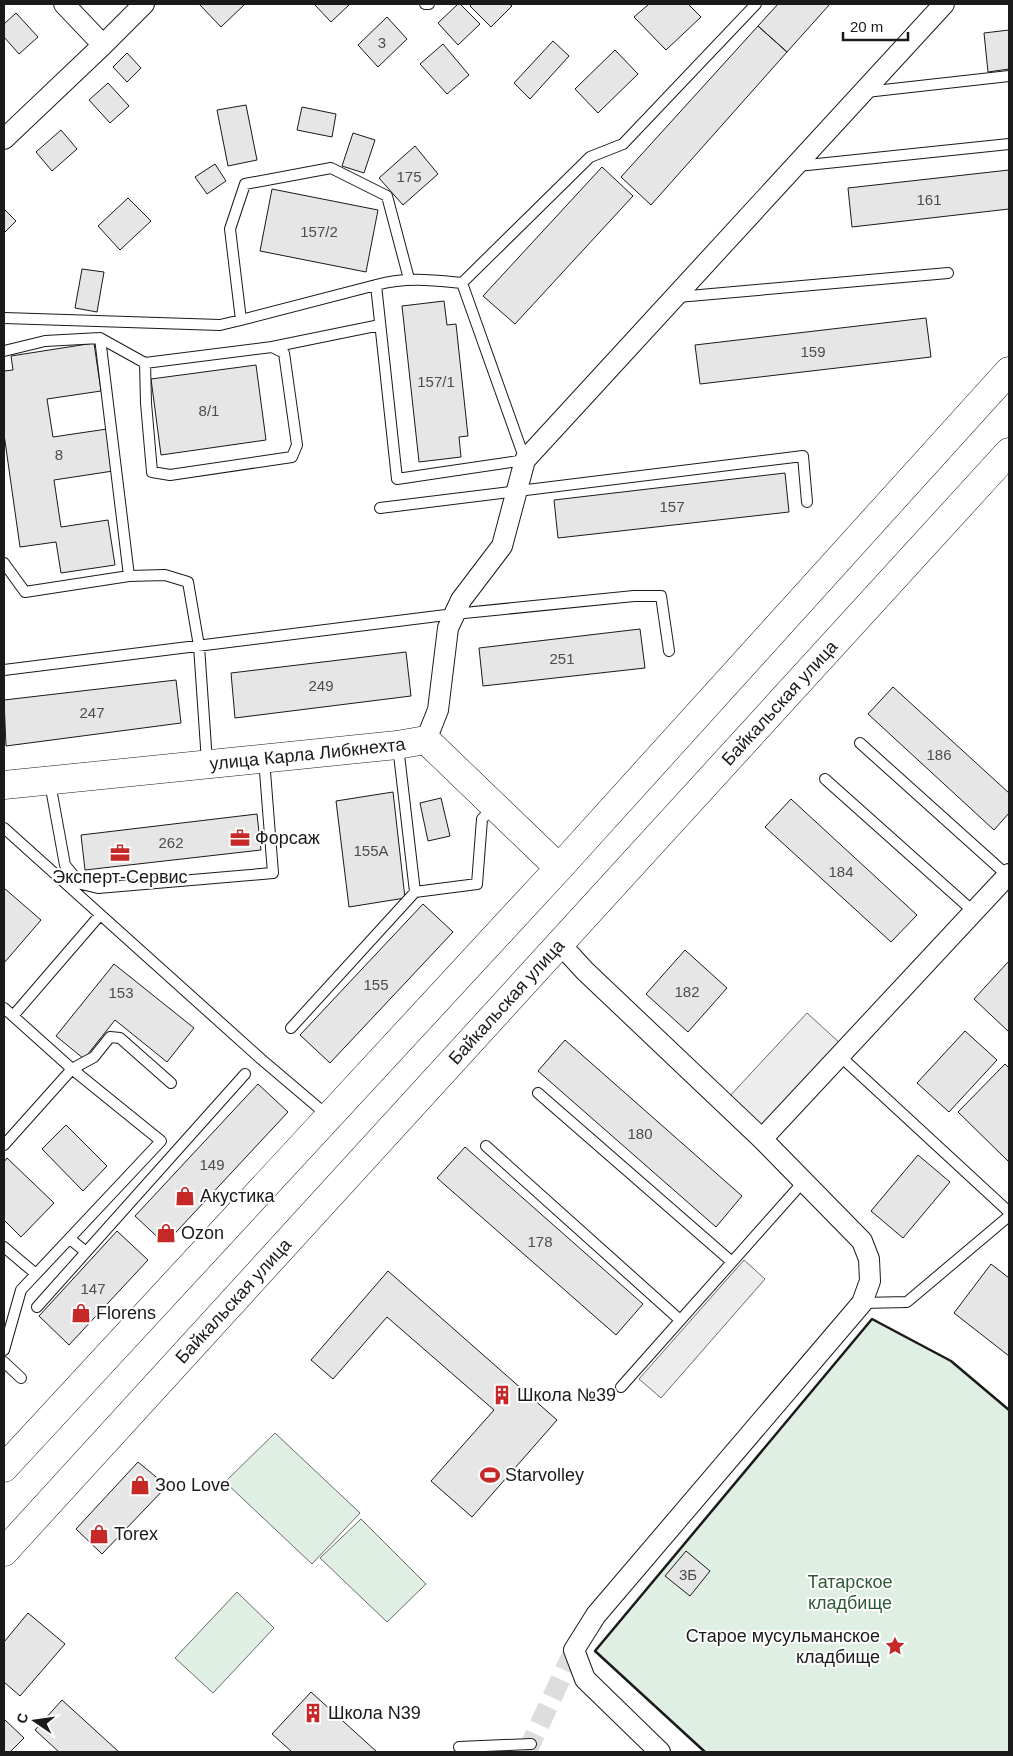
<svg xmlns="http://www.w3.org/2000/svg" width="1013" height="1756" font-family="Helvetica,sans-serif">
  <rect width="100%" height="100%" fill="#fff"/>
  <path fill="#e0efe3" stroke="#6a6a6a" d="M872,1319L951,1361L1009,1410V1752H705L595,1651Z
    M275,1433L360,1513L312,1564L225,1482Z
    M361,1519L426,1584L387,1622L320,1558Z
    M237,1592L274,1628L213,1693L175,1658Z"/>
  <path fill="#ededed" stroke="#6a6a6a" d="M807,1013L841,1044L761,1130L727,1099Z
    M744,1260L765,1279L661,1398L639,1379Z"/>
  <path fill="#e6e6e6" stroke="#1a1a1a" d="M199,4H245L221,27Z
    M314,4H350L331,22Z
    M458,4H460L480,24L458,45L438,23Z
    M472,4H509L512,6L491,27L470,6Z
    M649,4H688L701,17L666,50L634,17Z
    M778,4H830L787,52L758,26Z
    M16,13L38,37L19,54L4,37V24Z
    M387,17L407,39L378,67L358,45Z
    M758,26L787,52L651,205L621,177Z
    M1009,30V69L988,72L984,33Z
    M553,41L569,56L530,99L514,83Z
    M443,44L469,75L447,94L420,64Z
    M615,50L638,74L598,113L575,89Z
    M127,53L141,68L127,82L113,67Z
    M108,83L129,106L110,123L89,100Z
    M246,105L257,160L228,166L217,110Z
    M302,107L336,114L332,137L297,130Z
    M61,130L77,149L52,171L36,152Z
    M353,133L375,140L364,173L342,166Z
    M415,146L438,174L403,205L379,178Z
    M215,164L226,181L207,194L195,177Z
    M602,167L633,196L515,324L483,296Z
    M1009,170V209L852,227L848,188Z
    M272,189L378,210L366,272L260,251Z
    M128,198L151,221L120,250L98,226Z
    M4,209L16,221L4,233Z
    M82,269L104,272L97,312L75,308Z
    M444,301L447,325L456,324L468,436L459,437L461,457L419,462L402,306Z
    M926,318L931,357L700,384L695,345Z
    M94,343L101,391L47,399L53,437L107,429L113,471L54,480L61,527L108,520L115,565L61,573L56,542L20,547L4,434V371L13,370L11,356Z
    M256,365L266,440L161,455L151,379Z
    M785,473L789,512L558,538L554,500Z
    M640,629L645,668L483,686L479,648Z
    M406,652L411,696L235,718L231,673Z
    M176,680L181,723L6,746L4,700Z
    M893,687L1009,793V813L994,830L868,714Z
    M393,792L405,898L349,907L336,801Z
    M441,798L450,836L428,841L420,803Z
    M791,799L917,915L891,942L765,827Z
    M257,814L261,850L85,870L81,835Z
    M4,888L41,920L4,963Z
    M423,904L453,932L330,1063L300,1035Z
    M685,950L727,988L688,1032L646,994Z
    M1009,961V1032L974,999Z
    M114,964L194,1028L167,1062L115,1020L84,1059L56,1036Z
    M965,1031L997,1060L949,1112L917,1083Z
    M565,1040L742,1196L716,1227L538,1071Z
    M1005,1064L1009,1068V1162L958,1112Z
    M258,1084L288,1112L165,1244L135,1216Z
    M66,1125L107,1166L83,1191L42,1149Z
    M465,1147L643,1304L616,1335L437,1178Z
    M918,1155L950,1182L903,1238L871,1211Z
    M7,1158L54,1203L21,1237L4,1220V1162Z
    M117,1231L148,1260L69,1345L39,1316Z
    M991,1264L1009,1278V1356L954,1313Z
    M388,1271L557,1420L472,1517L431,1481L494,1410L387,1317L333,1379L311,1360Z
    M138,1462L167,1486L102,1554L76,1529Z
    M686,1551L710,1571L690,1596L665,1576Z
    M28,1613L65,1644L20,1696L4,1682V1642Z
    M311,1692L377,1752H292L272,1734Z
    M62,1700L119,1752H59L35,1730Z
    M4,1719L24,1738L10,1752H4Z"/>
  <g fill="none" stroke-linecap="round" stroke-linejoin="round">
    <path stroke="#ddd" stroke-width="20" stroke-dasharray="20 10" stroke-linecap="butt" d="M527,1752L574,1650"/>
    <defs>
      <path id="lane" d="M425,4H429
        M866,92L1009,76
        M798,166L1009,144
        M462,283L590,157L623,144L756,4
        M678,297L948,273
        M4,318L220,325L241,320L376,285C407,277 431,280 462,283L525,460L397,479L376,285
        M241,320L230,229L245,184L331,168L387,196L409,279
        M272,347L380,325
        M4,351L45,341L100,338L145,363L272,347L284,353L297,445L292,457L170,475L152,472L146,403L145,363
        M380,508L803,456L807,502
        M4,563L25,592L129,576L100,338
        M129,576L165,575L188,582L199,646L207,762
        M4,670L454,614L634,596H661L669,651
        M860,743L1008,876
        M398,746L415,892
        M825,779L974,912
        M50,783L65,865L81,884L98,888L273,873L264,759
        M4,828L261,1059L327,1115
        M4,1008L13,1016L100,915
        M291,1028L415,892L477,884L482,819L493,807
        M840,1056L1009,1212
        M538,1093L732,1262
        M4,1145L72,1069L94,1057L110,1037L120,1038L171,1083
        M486,1146L680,1320
        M70,1239L86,1252
        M4,1247L36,1274
        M862,1303L907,1302L1009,1216
        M37,1307L245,1074
        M4,1350L21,1290L161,1141L72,1069L13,1016
        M4,1362L21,1378
        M621,1387L804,1181
        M459,1747L531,1744"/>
      <path id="street" d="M64,4L103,45
        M4,139L103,45L144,4
        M426,740L438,710L448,628L461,600L502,546L525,460L944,4
        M561,945L585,971L762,1139L862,1241L869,1259L870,1281L862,1303L596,1615L574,1650L585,1679L660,1752
        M762,1139L1009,874"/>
      <g id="secondary">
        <path id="s1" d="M4,785L397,745L426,740L559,868"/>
      </g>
      <g id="primary">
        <path d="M4,1468L559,868L1009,371"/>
        <path id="s2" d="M4,1552L1009,452"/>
      </g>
    </defs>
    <use href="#lane" stroke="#1a1a1a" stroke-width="12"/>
    <use href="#street" stroke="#1a1a1a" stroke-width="22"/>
    <use href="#secondary" stroke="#1a1a1a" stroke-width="29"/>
    <use href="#primary" stroke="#1a1a1a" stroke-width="29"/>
    <use href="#lane" stroke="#fff" stroke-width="10"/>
    <use href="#street" stroke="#fff" stroke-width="20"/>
    <use href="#secondary" stroke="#fff" stroke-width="28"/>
    <use href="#primary" stroke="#fff" stroke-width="28"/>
    <path stroke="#1a1a1a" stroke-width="2.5" d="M705,1752L595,1651L872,1319L951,1361L1009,1410"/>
  </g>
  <defs>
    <symbol id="office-bare" viewBox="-9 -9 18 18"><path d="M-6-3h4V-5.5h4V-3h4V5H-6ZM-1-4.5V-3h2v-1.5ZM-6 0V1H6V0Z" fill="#c62828" stroke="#fff" stroke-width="2.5" paint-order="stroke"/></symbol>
    <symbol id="shop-bare" viewBox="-9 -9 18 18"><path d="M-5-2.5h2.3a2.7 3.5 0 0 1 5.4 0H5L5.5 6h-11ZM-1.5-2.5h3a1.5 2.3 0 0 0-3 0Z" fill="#c62828" stroke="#fff" stroke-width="2.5" paint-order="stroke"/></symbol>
    <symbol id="building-bare" viewBox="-9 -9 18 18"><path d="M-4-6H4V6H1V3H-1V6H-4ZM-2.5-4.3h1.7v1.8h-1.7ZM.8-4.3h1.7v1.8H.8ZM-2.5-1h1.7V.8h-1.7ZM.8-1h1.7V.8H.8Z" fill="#c62828" stroke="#fff" stroke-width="2.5" paint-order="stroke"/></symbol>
    <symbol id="stadium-bare" viewBox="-9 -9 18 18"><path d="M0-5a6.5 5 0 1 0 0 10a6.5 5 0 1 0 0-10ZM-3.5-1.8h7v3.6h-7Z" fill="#c62828" stroke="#fff" stroke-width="2.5" paint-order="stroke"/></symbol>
    <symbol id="sight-bare" viewBox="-9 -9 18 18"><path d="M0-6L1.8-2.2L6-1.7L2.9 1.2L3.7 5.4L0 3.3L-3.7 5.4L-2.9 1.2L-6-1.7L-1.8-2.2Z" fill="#c62828" stroke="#fff" stroke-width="2.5" paint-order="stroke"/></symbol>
  </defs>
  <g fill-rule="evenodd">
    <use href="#office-bare" x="226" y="824" width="28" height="28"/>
    <use href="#office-bare" x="106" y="839" width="28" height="28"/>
    <use href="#shop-bare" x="171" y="1182" width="28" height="28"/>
    <use href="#shop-bare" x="152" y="1219" width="28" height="28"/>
    <use href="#shop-bare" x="67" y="1299" width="28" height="28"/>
    <use href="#building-bare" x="488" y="1381" width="28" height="28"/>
    <use href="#stadium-bare" x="476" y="1461" width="28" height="28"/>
    <use href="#shop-bare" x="126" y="1471" width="28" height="28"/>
    <use href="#shop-bare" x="85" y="1520" width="28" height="28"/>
    <use href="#sight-bare" x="881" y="1632" width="28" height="28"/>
    <use href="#building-bare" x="299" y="1699" width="28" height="28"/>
  </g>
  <g text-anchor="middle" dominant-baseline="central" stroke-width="4" stroke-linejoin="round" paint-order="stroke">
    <g font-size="15" fill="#4d4d4d">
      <text x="382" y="42">3</text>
      <text x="409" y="176">175</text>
      <text x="929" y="199">161</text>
      <text x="319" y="231">157/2</text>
      <text x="813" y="351">159</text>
      <text x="436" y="381">157/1</text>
      <text x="209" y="410">8/1</text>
      <text x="59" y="454">8</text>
      <text x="672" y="506">157</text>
      <text x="562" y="658">251</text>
      <text x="321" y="685">249</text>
      <text x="92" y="712">247</text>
      <text x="939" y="754">186</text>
      <text x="171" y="842">262</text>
      <text x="371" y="850">155А</text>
      <text x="841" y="871">184</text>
      <text x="376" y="984">155</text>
      <text x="687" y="991">182</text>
      <text x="121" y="992">153</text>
      <text x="640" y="1133">180</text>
      <text x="212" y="1164">149</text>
      <text x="540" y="1241">178</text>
      <text x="93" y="1288">147</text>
      <text x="688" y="1574">3Б</text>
    </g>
    <g font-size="18" fill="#1a1a1a" stroke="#fff">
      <text stroke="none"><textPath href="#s2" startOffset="1150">Байкальская улица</textPath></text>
      <text stroke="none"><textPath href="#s1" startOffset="305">улица Карла Либкнехта</textPath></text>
      <text stroke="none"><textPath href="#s2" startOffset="745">Байкальская улица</textPath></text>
      <text stroke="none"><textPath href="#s2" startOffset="340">Байкальская улица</textPath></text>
    </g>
    <g font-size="18" fill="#1a1a1a" stroke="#fff" text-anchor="start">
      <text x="255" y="838">Форсаж</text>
      <text x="120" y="877" text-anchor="middle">Эксперт-Сервис</text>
      <text x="200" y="1196">Акустика</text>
      <text x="181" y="1233">Ozon</text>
      <text x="96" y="1313">Florens</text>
      <text x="517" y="1395">Школа №39</text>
      <text x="505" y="1475">Starvolley</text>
      <text x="155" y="1485">Зоо Love</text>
      <text x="114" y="1534">Torex</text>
      <text x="880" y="1636" text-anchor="end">Старое мусульманское<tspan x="880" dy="21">кладбище</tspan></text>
      <text x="328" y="1713">Школа N39</text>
    </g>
    <g font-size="18" fill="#2b5a34" stroke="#fff">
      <text x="850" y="1582">Татарское<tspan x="850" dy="21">кладбище</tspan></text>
    </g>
  </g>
  <rect width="1013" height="1756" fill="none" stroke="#1a1a1a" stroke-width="10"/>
  <g transform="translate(35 1721) rotate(283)" stroke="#ffffff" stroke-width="4" paint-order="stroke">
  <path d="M0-4L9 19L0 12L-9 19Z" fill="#1a1a1a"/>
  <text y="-8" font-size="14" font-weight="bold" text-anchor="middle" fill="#1a1a1a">С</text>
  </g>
  <path d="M843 32v8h65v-8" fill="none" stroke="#1a1a1a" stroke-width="2.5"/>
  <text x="850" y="32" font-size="15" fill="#1a1a1a" stroke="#ffffff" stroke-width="4" paint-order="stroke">20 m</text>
</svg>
